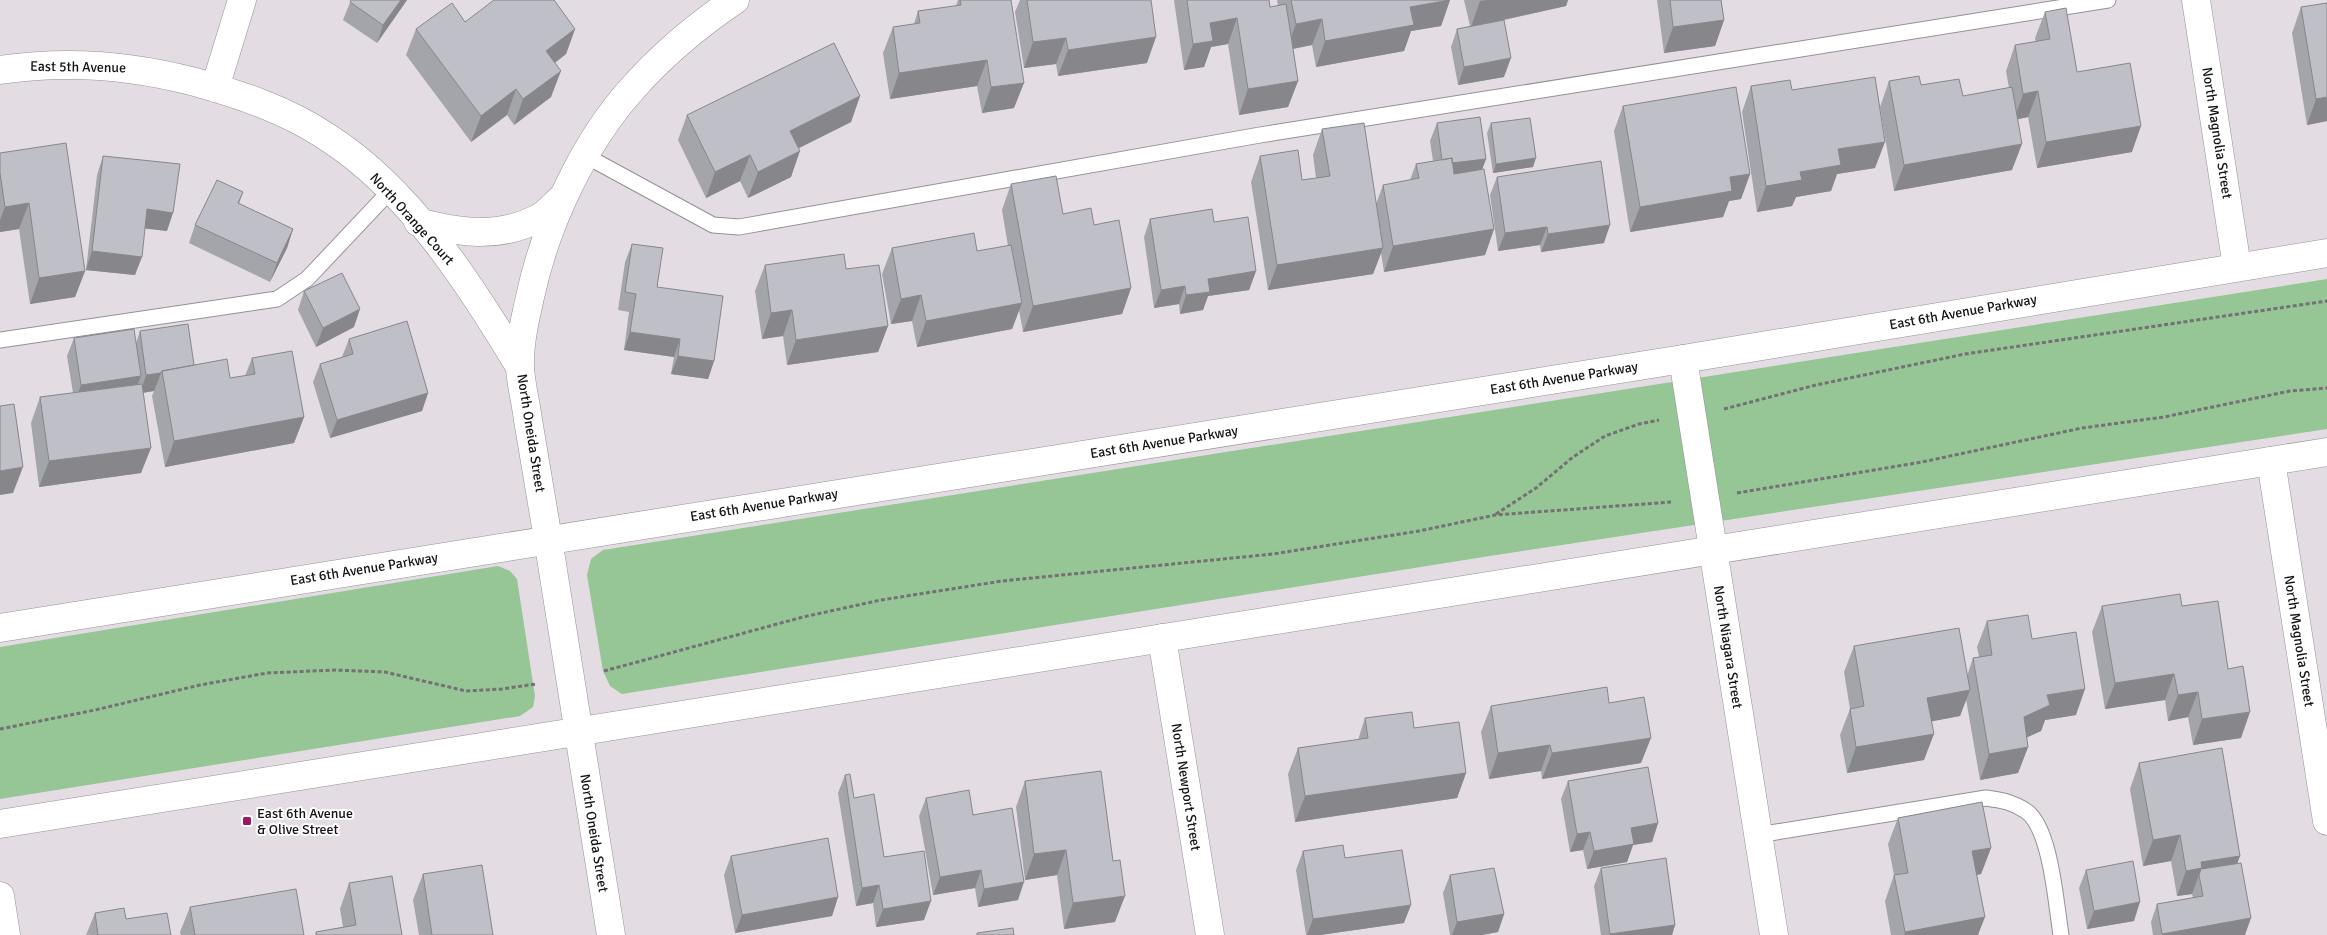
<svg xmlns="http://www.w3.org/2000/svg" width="2327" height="935" font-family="Signika,sans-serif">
  <rect width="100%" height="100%" fill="#e3dde3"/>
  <path fill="#96c596" d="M2327,279V429L1496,555L622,694L610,686L603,671L587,575L591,559L603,550Z
    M498,566L510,571L517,579L535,696L533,707L520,716L0,799V647Z"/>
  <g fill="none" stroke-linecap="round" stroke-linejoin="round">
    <defs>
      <path id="lane" d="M586,156L713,225L739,227L1260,135L2108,0
        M0,340L277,299L307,279L391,190
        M1758,835L1986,798C2001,800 2013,802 2026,811C2051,828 2056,905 2061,935"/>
      <path id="street" d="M2196,0L2237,267
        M0,70C66,60 131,65 195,82C241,95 287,110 327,137C410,190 470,284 520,367
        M215,88L242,0
        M418,222C460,233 499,239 539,218C548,213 555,204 563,197
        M1683,359L1774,935
        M2271,461L2327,821
        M548,539C541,499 535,460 528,420C526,403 521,385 520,368C519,345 525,319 530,297C545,226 584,142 632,89C662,55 698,25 735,0
        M1162,638L1210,935
        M0,896L6,935"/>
      <path id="secondary" d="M548,539L611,935
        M0,628L1683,359L2327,253
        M0,824L2327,452"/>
    </defs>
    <use href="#lane" stroke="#969096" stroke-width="17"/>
    <use href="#street" stroke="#969096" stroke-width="29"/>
    <use href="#secondary" stroke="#969096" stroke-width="29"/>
    <path stroke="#747074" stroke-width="3" stroke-dasharray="4 2.5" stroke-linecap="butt" d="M1724,409L1816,385L1965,354L2327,301
      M1737,493L1922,462L2082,428L2164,417L2290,391L2327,388
      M1496,514L1536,488L1573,457L1605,436L1639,424L1659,420
      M604,671L803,617L881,600L1002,581L1273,554L1419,531L1495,515L1671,502
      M0,729L95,710L200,685L267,673L335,670L385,672L466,691L502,689L536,684"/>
    <use href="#lane" stroke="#fff" stroke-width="15"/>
    <use href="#street" stroke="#fff" stroke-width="28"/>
    <use href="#secondary" stroke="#fff" stroke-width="28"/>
  </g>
  <path fill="#a4a4ab" d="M351,0H407L377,43L343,20Z
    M958,0H1011L1014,108L982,113L977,86L890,99L883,53L893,27L914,24L918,11L956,6Z
    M1020,0H1151L1147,63L1058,76L1056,64L1024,68L1015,12Z
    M1174,0H1269L1270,7L1278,6L1277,0H1450L1441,26L1411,31L1404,51L1316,67L1312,45L1293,49L1298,81L1288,107L1239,115L1228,44L1211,47L1204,67L1184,70Z
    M1464,0H1568L1566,6L1491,23L1504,77L1458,85L1451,47L1457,29L1470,26Z
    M1657,0H1721L1724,20L1715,46L1664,53Z
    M2327,3V121L2307,125L2292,33L2301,7Z
    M2045,12L2077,72L2132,152L2037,168L2028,117L2017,119L2012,170L1894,191L1880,107L1889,81L1921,85L1963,96L2009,88L2006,71L2015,45L2036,42L2035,38Z
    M416,29H575L566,54L555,63L551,97L514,125L507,115L471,142L406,55Z
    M1751,86L1792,90L1875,168L1837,174L1831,191L1796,197L1792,206L1757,212L1742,112Z
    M860,96L851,122L799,148L791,177L748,198L740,181L706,198L678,140L687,115Z
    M1623,106L1750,174L1741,199L1729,201L1723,217L1630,232L1614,131Z
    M1437,123L1486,159L1482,170L1494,229L1485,255L1384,272L1381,253L1373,274L1268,290L1251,182L1260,156L1302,180L1316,178L1313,155L1322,129L1376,204L1383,185L1410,180L1416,164L1433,161L1430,141Z
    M1491,123L1533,167L1493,173L1487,133Z
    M0,153L85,271L75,297L30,304L19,229L0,232Z
    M103,156L167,231L145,228L135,275L86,270L97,175Z
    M1497,177L1604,243L1541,252L1540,245L1498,251L1490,195Z
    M1011,184L1063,214L1094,225L1131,288L1122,314L1023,332L1019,310L1012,329L917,347L912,321L891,324L882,274L892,248L977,251L1008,246L1002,210Z
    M243,192L239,204L293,229L287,248L270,282L189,243L195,225Z
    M1150,219L1214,222L1256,271L1249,290L1208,296L1203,310L1180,314L1179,304L1154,308L1144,237Z
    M632,244L657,287L714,361L708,379L671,374L674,357L624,350L629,312L618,310L625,262Z
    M765,265L846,269L888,326L878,352L787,365L783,336L762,339L755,291Z
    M304,291L354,327L316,347L298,310Z
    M140,331L194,365L230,378L245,376L252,358L304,417L294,443L165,467L152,396L154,391L143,393L141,473L39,487L31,423L40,397L73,393L67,356L74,338L136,343Z
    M349,339L428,393L422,411L330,438L313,382L320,364L342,357Z
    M2102,606H2182L2228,669L2241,738L2193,745L2188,717L2168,721L2165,700L2105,709L2092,632Z
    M1987,621L2032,639L2076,715L2045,720L2041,731L2026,738L2028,747L2018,773L1980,780L1966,699L1960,716L1932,721L1924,760L1847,773L1840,735L1850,709L1844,672L1854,646L1967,676L1973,658L1979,657L1977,647Z
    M1609,703L1641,763L1542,779L1541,771L1489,779L1481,732L1491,706Z
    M1365,718L1414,728L1466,773L1457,798L1295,822L1288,774L1298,748L1358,740Z
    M2139,763L2240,856L2237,863L2245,935H2153L2151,922L2157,904L2193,898L2192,894L2177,896L2171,861L2143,866L2130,789Z
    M845,775L854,798L884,857L924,920L876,927L873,903L856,906L838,793Z
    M1025,781L1115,922L1064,929L1057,875L1025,880L1016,807Z
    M1568,781L1658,823L1652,842L1633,845L1627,862L1587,869L1583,850L1570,852L1561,799Z
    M926,798L973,815L1018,900L978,907L975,888L933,895L919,816Z
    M1898,818L1991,848L1981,874L1977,875L1978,935H1891L1885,901L1894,875L1888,844Z
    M1303,851L1345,858L1404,923L1320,935H1306L1296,870Z
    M731,856L838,897L832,916L735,933L724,875Z
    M1601,868L1675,925L1672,935H1601L1594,886Z
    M2086,870L2134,921L2087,929L2079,888Z
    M423,874L493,935H419L413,900Z
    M1450,875L1504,914L1498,932L1482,935H1450L1443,893Z
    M349,883L402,935H315L316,932L343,927L340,909Z
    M190,907L304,935H181L180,932Z
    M95,913L126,919L171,935H86Z"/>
  <path fill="#86868b" d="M401,0H407L377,43L383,25Z
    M1450,0L1441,26L1411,31L1404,51L1316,67L1325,41L1410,7Z
    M1486,0H1568L1566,6L1471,27L1480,1Z
    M1237,18L1228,44L1211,47L1204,67L1184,70L1193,44L1210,23Z
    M1322,19L1312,45L1286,50L1296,24Z
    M1724,20L1715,46L1664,53L1673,27Z
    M575,29L566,54L536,77L546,51Z
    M1156,37L1147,63L1058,76L1068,50Z
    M1066,38L1056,64L1024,68L1033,42Z
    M1511,58L1504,77L1458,85L1464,67Z
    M987,60L977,86L890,99L899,73Z
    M561,71L551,97L514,125L523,99Z
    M1298,81L1288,107L1239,115L1248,89Z
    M1024,83L1014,108L982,113L991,87Z
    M516,89L507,115L471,142L481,116Z
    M2038,91L2028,117L2014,120L2023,94Z
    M860,96L851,122L781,157L790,131Z
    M2327,97V121L2307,125L2316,99Z
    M2141,126L2132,152L2037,168L2046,142Z
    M1885,142L1875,168L1837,174L1831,191L1796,197L1792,206L1757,212L1766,186L1838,149Z
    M2022,144L2012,170L1894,191L1904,165Z
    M800,151L791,177L748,198L758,172Z
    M750,155L740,181L706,198L715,172Z
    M1536,158L1533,167L1493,173L1496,164Z
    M1486,159L1479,177L1436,183L1443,164Z
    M1750,174L1741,199L1729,201L1723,217L1630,232L1640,207L1730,177Z
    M29,203L19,229L0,232V220L5,207Z
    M147,209L173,213L167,231L140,228Z
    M1610,225L1604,243L1541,252L1548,234Z
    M1547,227L1540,245L1498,251L1505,233Z
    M293,229L287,248L270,282L277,263Z
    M1494,229L1485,255L1384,272L1393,246Z
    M1383,248L1373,274L1268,290L1277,265Z
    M92,251L142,257L135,275L86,270Z
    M85,271L75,297L30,304L39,278Z
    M1256,271L1249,290L1208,296L1203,310L1180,314L1186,295L1208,279Z
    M1185,286L1179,304L1154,308L1161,290Z
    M1131,288L1122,314L1023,332L1033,306Z
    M921,295L912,321L891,324L901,299Z
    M1022,303L1012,329L917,347L926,321Z
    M360,309L354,327L316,347L323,328Z
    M792,310L783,336L762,339L771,313Z
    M888,326L878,352L787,365L796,340Z
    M630,332L680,339L674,357L624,350Z
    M678,356L714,361L708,379L671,374Z
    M161,373L154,391L140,393L146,375Z
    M141,376L134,395L74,404L81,385Z
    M428,393L422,411L330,438L337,420Z
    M304,417L294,443L165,467L174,441Z
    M151,448L141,473L39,487L49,461Z
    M23,467L13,493L0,495V471Z
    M2174,674L2165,700L2105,709L2115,683Z
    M2085,689L2076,715L2045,720L2041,731L2014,743L2024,717L2047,695Z
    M1970,690L1960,716L1918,724L1927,698Z
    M2198,692L2188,717L2168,721L2178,695Z
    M2250,712L2241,738L2193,745L2202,719Z
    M1934,734L1924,760L1847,773L1856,747Z
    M1651,738L1641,763L1542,779L1552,753Z
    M1550,745L1541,771L1489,779L1498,753Z
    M2028,747L2018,773L1980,780L1989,754Z
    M1466,773L1457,798L1295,822L1305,796Z
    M1658,823L1652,842L1633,845L1627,862L1587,869L1594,851L1631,828Z
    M1590,832L1583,850L1570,852L1577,834Z
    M2180,835L2171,861L2143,866L2153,840Z
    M1991,848L1981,874L1963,877L1972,851Z
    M1066,850L1057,875L1025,880L1034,854Z
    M2240,856L2231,881L2199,875L2192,894L2177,896L2186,871L2201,862Z
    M981,870L975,888L933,895L940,877Z
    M1024,882L1018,900L978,907L984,889Z
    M879,885L873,903L856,906L862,888Z
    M1125,896L1115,922L1064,929L1073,903Z
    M838,897L832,916L735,933L742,915Z
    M931,901L924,920L876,927L883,909Z
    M2140,902L2134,921L2087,929L2094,911Z
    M1411,905L1404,923L1320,935H1307L1313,919Z
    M1504,914L1498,932L1482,935H1452L1457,922Z
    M1985,917L1978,935H1904L1905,932Z
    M2251,918L2245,935H2162V934Z
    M1675,925L1672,935H1610V934Z"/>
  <path fill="#bfbfc7" stroke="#86868b" d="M351,0H401L383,25L350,2Z
    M494,0H554L575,29L546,51L561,71L523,99L516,89L481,116L416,29L452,3L465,22Z
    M960,0H1011L1024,83L991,87L987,60L899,73L893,27L920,23L918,11L961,5Z
    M1027,0H1151L1156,37L1068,50L1066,38L1033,42Z
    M1187,0H1269L1270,7L1286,4L1298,81L1248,89L1237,18L1210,23L1213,41L1193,44Z
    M1291,0H1450L1410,7L1414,25L1325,41L1322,19L1296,24Z
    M1670,0H1721L1724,20L1673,27Z
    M2327,3V97L2316,99L2301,7Z
    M2066,8L2077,72L2130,63L2141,126L2046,142L2038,91L2023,94L2015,45L2050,39L2045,12Z
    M1504,20L1511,58L1464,67L1457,29Z
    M834,43L860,96L790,131L800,151L758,172L750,155L715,172L687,115Z
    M1919,76L1921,85L1959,79L1963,96L2012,87L2022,144L1904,165L1889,81Z
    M1875,77L1885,142L1838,149L1841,165L1800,172L1802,180L1766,186L1751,86L1790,80L1792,90Z
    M1736,87L1750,174L1730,177L1732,191L1640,207L1623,106Z
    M1480,117L1486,159L1452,163V158L1442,160L1437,123Z
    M1530,118L1536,158L1496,164L1491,123Z
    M1364,123L1383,248L1277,265L1260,156L1298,150L1302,180L1330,176L1322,129Z
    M66,143L85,271L39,278L29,203L5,207L0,173V153Z
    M103,156L180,164L173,213L147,209L142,257L92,251Z
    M1452,158L1454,174L1484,169L1494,229L1393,246L1383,185L1419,178L1416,164Z
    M1601,161L1610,225L1548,234L1547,227L1505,233L1497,177Z
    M1056,176L1063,214L1091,208L1094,225L1119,220L1131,288L1033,306L1011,184Z
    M217,180L243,192L238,203L293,229L277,263L195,225Z
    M1212,209L1214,222L1248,217L1256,271L1208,279L1210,292L1186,295L1185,286L1161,290L1150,219Z
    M974,233L977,251L1011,245L1022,303L926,321L921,295L901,299L892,248Z
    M632,244L663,248L657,287L723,296L714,361L678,356L680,339L630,332L636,294L625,292Z
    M844,254L846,269L879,265L888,326L796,340L792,310L771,313L765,265Z
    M342,273L360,309L323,328L304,291Z
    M407,321L428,393L337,420L320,364L353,354L349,339Z
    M188,324L194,365L162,371L161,373L146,375L140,331Z
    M134,329L141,376L81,385L74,338Z
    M292,351L304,417L174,441L162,371L227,359L230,378L255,374L252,358Z
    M142,384L151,448L49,461L40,397Z
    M14,404L23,467L0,471V406Z
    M2180,594L2182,606L2218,601L2228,669L2243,666L2250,712L2202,719L2198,692L2178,695L2174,674L2115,683L2102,606Z
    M2028,615L2032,639L2076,632L2085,689L2047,695L2050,705L2024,717L2028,747L1989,754L1973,658L1992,655L1987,621Z
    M1959,628L1970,690L1927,698L1934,734L1856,747L1850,709L1864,706L1854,646Z
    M1607,687L1609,703L1644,697L1651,738L1552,753L1550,745L1498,753L1491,706Z
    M1412,712L1414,728L1459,722L1466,773L1305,796L1298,748L1368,738L1365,718Z
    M2222,748L2240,856L2201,862L2202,868L2186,871L2180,835L2153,840L2139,763Z
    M1648,767L1658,823L1631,828L1634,844L1594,851L1590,832L1577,834L1568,781Z
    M1101,771L1113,861L1120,860L1125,896L1073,903L1066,850L1034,854L1025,781Z
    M850,774L854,798L874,794L884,857L924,851L931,901L883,909L879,885L862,888L845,775Z
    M969,790L973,815L1012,808L1024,882L984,889L981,870L940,877L926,798Z
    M1982,802L1991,848L1972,851L1985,917L1905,932L1894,875L1908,873L1898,818Z
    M828,838L838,897L742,915L731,856Z
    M1343,845L1345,858L1402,850L1411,905L1313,919L1303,851Z
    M1666,858L1675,925L1610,934L1601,868Z
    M2133,861L2140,902L2094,911L2086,870Z
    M2241,863L2251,918L2162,934L2157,904L2203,896L2199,875L2201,869Z
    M482,865L493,935H432L423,874Z
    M1494,868L1504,914L1457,922L1450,875Z
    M392,876L402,935H317L316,932L356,925L349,883Z
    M296,889L304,935H195L190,907Z
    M124,908L126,919L167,913L171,935H98L95,913Z
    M1013,928L1014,935H977V933Z"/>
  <rect fill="#9d1769" stroke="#fff" stroke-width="2" x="242" y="816" width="10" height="10" rx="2.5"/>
  <g text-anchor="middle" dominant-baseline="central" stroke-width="4" stroke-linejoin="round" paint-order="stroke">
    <g font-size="14" fill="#141214" stroke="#fff">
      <text transform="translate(78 67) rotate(1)">East 5th Avenue</text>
      <text transform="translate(2217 133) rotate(81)">North Magnolia Street</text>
      <text transform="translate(412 219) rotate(48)">North Orange Court</text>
      <text transform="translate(1963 312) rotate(-10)">East 6th Avenue Parkway</text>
      <text transform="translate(1564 378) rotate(-9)">East 6th Avenue Parkway</text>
      <text transform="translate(531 433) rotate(81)">North Oneida Street</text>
      <text transform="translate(1164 442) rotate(-9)">East 6th Avenue Parkway</text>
      <text transform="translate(764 505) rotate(-9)">East 6th Avenue Parkway</text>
      <text transform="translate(364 569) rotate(-9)">East 6th Avenue Parkway</text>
      <text transform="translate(2299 641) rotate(81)">North Magnolia Street</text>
      <text transform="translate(1728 647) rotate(81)">North Niagara Street</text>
      <text transform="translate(1186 787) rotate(81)">North Newport Street</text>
      <text transform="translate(594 833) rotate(81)">North Oneida Street</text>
    </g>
    <g font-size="14" fill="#141214" stroke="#fff" text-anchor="start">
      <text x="257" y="813">East 6th Avenue<tspan x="257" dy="16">&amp; Olive Street</tspan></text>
    </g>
  </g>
</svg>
